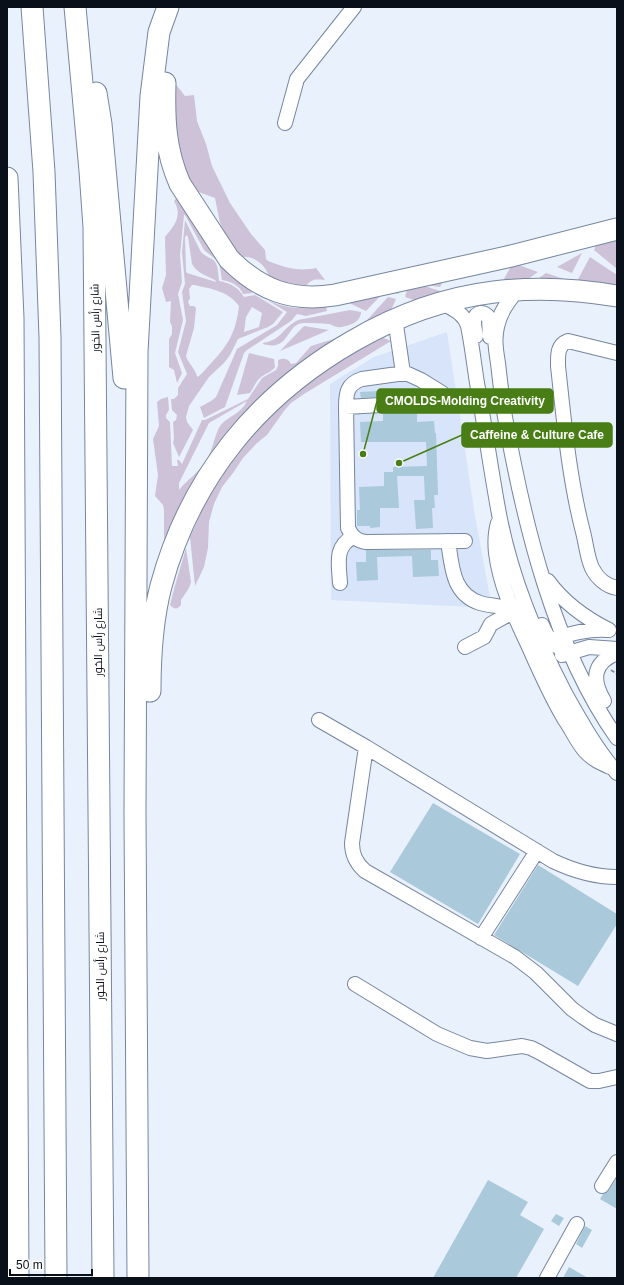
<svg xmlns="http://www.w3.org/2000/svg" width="624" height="1285" font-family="Arial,Cairo,sans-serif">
  <rect width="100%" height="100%" fill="#e9f1fc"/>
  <path fill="#d7e4f9" d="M447,332L475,516L492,608L331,600L330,384L374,357Z"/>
  <path fill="#cec2d8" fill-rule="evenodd" d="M174,82L185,96L194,95L197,121L206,144L212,166L230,203L251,234L265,250L266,259L268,261C285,267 297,272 316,268L325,280C313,279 312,279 304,288L270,279C265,263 254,255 238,257L229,242L220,223L215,198L196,191L190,183L182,166L176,138Z
    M178,196L231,274L253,293L243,294C239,285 232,282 222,280L219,262L204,250L185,215H184L180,255L182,282L178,294L183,320L175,353L182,373L177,383L174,370L169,367V339L172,334V326L170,322L171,301L166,302L162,288L166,275L165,237C174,226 183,216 174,201Z
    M185,220L201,252C205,256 208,257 212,259C219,263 218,275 219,281C230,283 238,287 244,297L255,295L283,312L273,324L268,327L238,339L230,355L224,363L209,377L189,406L186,417L187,422L193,430L179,457L173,443L174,438L173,422L176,420L177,415L172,410L171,399H174L178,395V388L187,374L178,352L186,321L182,292L185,284L182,252ZM187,235L188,237L192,264C197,273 207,276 215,280L216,282L187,273L186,271L185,237ZM192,285H194C212,289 228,291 239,306C236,330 230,343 213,361C208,366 204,372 198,377L197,376C194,367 188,363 186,356L194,328L196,308L194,306H190L188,302L190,298L189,289ZM252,307L262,313L259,327L244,332L246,317Z
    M617,234V269L594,250L598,240Z
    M582,253L572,273L557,267Z
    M590,257L617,275V291L528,286L546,273L576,283Z
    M513,263L538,272L521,284L500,286Z
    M445,277L440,287L425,285V286L440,291L434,300L417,301L405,297L408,287L405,285L398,294L386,290L366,311L345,301L405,285Z
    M388,297L396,299L388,317L357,331Z
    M267,300C287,309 305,310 326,306L327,311L306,316L297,314L291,321L247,350L244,353L225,407L204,418L200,407L211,401L216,397L237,349L277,325L287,312Z
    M350,310L361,312C361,322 349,326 341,327C336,328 333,325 329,324C321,323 311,323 303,323C286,324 290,352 263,344V343C282,340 283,327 298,320Z
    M304,326L329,330L280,351Z
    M354,330L282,382L164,552V510L163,505L155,496L158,475L153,439L159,426L157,402L161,399L168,397L169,410L166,415V418L170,422L172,466H178L177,460H179L182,464L202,420H205L248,399L262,378L276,370L278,366V360C284,358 288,358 291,364L296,363L311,346L337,338ZM247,401C240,415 229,415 220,426C214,436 213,450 206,461C199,472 187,480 179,490V483L209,423Z
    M377,335L391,341L304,394L291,403L284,411L267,435L257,443L243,458L233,473L222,487L214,504L209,522L208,548L204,567L195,586L190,537L201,513L197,508L210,485L287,393Z
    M249,353L274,359L275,367C272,372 266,373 261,377C256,381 254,387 250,393L237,395Z
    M186,548L191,582L189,588L181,600V605C177,610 174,609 170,605L174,589Z"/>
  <path fill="#aac9db" d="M380,391V397L361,398L360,392Z
    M417,397V422L434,421L435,433H436L438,495H434L435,508H432L433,528L416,529L414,500H425L424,476H397L399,508H380V527L370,528V526H357V510H360L359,487L384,486V472H393V467L427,466L426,442H361L360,422L383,421V413L388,409L389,405L388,401L385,398Z
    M366,550H431V560H438L439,576L413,577L412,556L377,557L378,580L357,581L356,562H366Z
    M433,803L520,854L478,924L390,872Z
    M538,865L617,914V924L578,986L494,935Z
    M617,1178V1209L600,1199L603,1194L606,1193L609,1190Z
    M488,1180L528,1202L520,1215L544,1229L516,1278H433Z
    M556,1214L564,1218L559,1226L551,1221Z
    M585,1226L592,1230L582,1248L576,1244Z
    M569,1267L588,1278H563Z"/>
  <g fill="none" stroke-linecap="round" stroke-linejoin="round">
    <defs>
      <path id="minor" d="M285,123L297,79L354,7
        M517,290C508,302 500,312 497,327C494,339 496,351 498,363C500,381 502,399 505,417C524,524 554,649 617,738
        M442,303C453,309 464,313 468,326C472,345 474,364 477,383C485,427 491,471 499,514C511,578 536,638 566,695C581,722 597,750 617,773
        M395,318L403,373
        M476,336C475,329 470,315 481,313C485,313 487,315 489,318L490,337
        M617,353L568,341C557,345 558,355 558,366C564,421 569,478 583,532C586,543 587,557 592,568C597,578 606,586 617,588
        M442,393L421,380L408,374H398L362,379C347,384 346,393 346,407L348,528C352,537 357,541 366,542L465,541
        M346,407L381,405
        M498,523C495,533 495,543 496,553C500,586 515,617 529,647C540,672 551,697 565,720C572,730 577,742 585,751C592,759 601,763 610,767
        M448,541C452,566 452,594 480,603C492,607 501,604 513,612
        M548,581C564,603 585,618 609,630
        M340,583C339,564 334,547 353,537
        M542,625C547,638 555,649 570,652
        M555,639C573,633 587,629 607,630
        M465,647L484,637L491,624L513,612
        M562,655L589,647L617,649
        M604,701C592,680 592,663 617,653
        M319,720L366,747L553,861C574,871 594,877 617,877
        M366,747L352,843C352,855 356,863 365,871L515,957L536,973L572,1009L583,1017L595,1025L617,1034
        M481,938L537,851
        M355,984L437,1034L470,1048L487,1051L522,1046L531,1048L539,1052L590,1081H599L617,1077
        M602,1186L617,1162
        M547,1278L577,1224"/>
      <path id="highway" d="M32,7L44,172L50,337L56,1278
        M75,7L90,171L94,227L103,1278
        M165,83C164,120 165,150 180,184L229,259C260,290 291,302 335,295L507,257L617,229
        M96,93L101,124L124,378
        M7,178L13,318L18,1278
        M150,691C150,655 152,620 161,586C190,478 257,396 353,341C396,316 445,298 494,292C535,287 577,289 617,296
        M138,1278L135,813L137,352L151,96L159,32L168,7"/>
    </defs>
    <use href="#minor" stroke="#76869f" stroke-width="16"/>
    <use href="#highway" stroke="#76869f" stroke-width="23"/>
    <path stroke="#8b929c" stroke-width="2" stroke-dasharray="4 2" stroke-linecap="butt" d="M611,670L617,674"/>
    <use href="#minor" stroke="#fff" stroke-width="14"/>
    <use href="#highway" stroke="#fff" stroke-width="21"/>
  </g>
  <g text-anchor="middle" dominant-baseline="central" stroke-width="3" stroke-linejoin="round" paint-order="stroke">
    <g font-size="11" fill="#0a1019" stroke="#fdfdfd">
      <text transform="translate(95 318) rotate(-91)">شارع رأس الخور</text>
      <text transform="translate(98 642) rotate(-90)">شارع رأس الخور</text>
      <text transform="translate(100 966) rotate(-90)">شارع رأس الخور</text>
    </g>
  </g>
  <path fill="none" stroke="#487e15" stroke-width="1.5" d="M363 454L377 401M399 463L462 435"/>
  <g fill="#487e15" stroke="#fdfdfd" stroke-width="1.5">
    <circle cx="363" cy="454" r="4"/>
    <circle cx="399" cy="463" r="4"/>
  </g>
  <g fill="#487e15" stroke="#487e15" stroke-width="1.5">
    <rect x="377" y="389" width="176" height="24" rx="4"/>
    <rect x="462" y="423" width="150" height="24" rx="4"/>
  </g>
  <g font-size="12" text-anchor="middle" font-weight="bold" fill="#fff">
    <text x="465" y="405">CMOLDS-Molding Creativity</text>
    <text x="537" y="439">Caffeine &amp; Culture Cafe</text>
  </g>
  <rect width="624" height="1285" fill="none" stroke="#0a1019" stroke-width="16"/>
  <path d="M10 1269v6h82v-6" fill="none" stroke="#0a1019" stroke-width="2"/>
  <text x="16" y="1269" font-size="12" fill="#0a1019" stroke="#fdfdfd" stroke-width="3" paint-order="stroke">50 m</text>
</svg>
